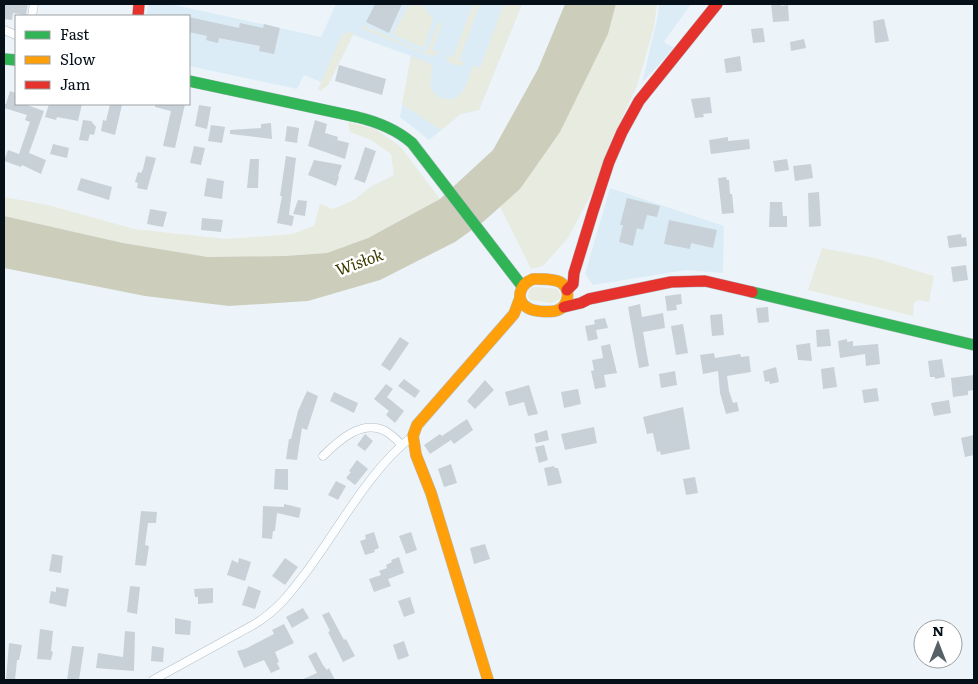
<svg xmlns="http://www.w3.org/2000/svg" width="978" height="684" font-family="Literata,serif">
  <rect width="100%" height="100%" fill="#ecf4f9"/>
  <path fill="#dbecf6" d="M148,4H170L321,37L336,4H522L479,110L461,114L429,140L400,117L411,56L353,35L328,85L304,75L297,89L189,66V16H147Z
    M659,4H691L664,42L674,48L642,83L658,15Z
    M610,188L724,226L723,273L686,270L593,285L585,274Z"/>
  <path fill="#e8ebe0" d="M410,4H422L433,19L424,47H421L394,35L393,33Z
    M473,4H480L459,60L466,63L459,66L448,62L446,55L453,57Z
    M504,4H522L479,110L461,114L441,130L402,104L411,56L431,64C434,72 429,79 431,87C433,93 437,96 442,98C463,106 468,79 473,65L480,68Z
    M616,4H657L654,27L637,86L611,141L597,183L568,238L543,266L531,269L500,207L520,189L608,34Z
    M439,22L442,24L432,50L439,52L435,56L425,54L363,29L362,25L423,52L427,50Z
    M349,32L354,33L328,85L321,91L318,89L339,41L343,34Z
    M348,122L375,129L400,146L440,199L368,238L327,253L284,256L208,257L123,243L4,216V197L48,205L134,229L226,239L292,234L314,226L320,204L333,209L354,200L370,187L394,175L391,154L371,140L350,132Z
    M822,248L875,258L934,276L929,302L918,300L914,303L913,316L808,290Z
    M536,287L557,289L560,294V299L552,303L531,300L528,297L529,291L531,288Z"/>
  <path fill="#cccebb" d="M565,4H616L608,34L560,132L520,189L483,222L455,242L380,280L308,301L229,306L145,296L4,268V216L123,243L208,257L284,256L327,253L368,238L440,199L493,150L538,69Z"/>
  <path fill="#c8d1d7" d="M4,4H28L26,15L13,13L12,20L4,19Z
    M375,4H402L389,33L366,22Z
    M771,4H781V6L788,5L789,21L773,22Z
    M189,17L239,28L240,23L263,28L264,24L280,28L274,54L259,51L260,46L219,38L218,43L206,40L207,36L189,32Z
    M884,19L889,41L875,43L873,21Z
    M763,28L765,42L753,43L751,29Z
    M804,39L806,48L791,51L790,42Z
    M740,56L742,71L726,73L724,59Z
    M339,65L386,79L382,95L335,81Z
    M10,91L16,93V104H24L44,111L29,153L46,160L41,174L22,165L21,167L4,161L8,150L19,154L30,122L25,120L27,115L4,108V104H6Z
    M710,97L712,113L703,114L704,117L695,118L691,99Z
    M49,104H82L78,121L57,117L56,120L45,117Z
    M110,104L122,105L115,135L101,131L103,120L106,121Z
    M155,104H185L175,148L163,146L171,111L155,107Z
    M199,105L211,107L207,129L195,126Z
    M83,120L91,121L96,127L94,135L90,134L88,141L79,140Z
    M315,120L327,124L325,133L338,137L337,140L349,143L345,159L308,146Z
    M271,123L272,139L230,134V130L261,128V124Z
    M211,125L225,127L222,143L208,141Z
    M287,126L299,128L297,143L285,141Z
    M728,137V141L749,139L750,149L711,154L709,140Z
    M53,144L69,148L67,158L50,154Z
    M194,146L205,148L201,165L190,163Z
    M365,147L376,151L365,183L354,179L357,172Z
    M146,156L156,158L147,190L137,188L138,183L135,182L138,172L141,173L143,169Z
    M286,156L296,158L289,215L294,216L292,226L277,223L282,196H280Z
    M250,159H259L258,188H247Z
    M787,159L789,170L775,172L773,161Z
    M314,160L342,165L338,176L339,177L336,186L308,175Z
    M811,164L813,178L795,181L793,166Z
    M726,177L727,180H729L730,194H732L734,213L722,214L718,178Z
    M81,178L112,187L109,200L77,190Z
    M207,178L224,181L222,199L204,196Z
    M819,192L821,226L809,227L808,193Z
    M627,198L660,206L657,217L647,215L643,230L637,228L633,246L619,242L623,225H620Z
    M298,200L307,201L305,216L293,214Z
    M770,202H782L783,216H787V227H769Z
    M150,209L167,212L163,227L147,224Z
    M202,218L223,220L221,232L201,230Z
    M669,220L717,230L713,248L691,243L690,249L664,244Z
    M961,234L962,238L966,237L967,246L949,248L947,236Z
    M966,265L968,280L953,282L951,267Z
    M681,294L682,304L676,305L677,310L667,311L665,296Z
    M640,304L642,317L663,313L665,328L643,332L649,366L639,368L628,307Z
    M768,307L769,322L758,323L756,308Z
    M722,314L724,335L712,336L710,315Z
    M605,318L608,328L596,330L598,339L588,341L585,326L595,324L594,320Z
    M683,324L688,353L676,355L671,326Z
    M829,329L831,346L817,347L816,330Z
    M400,337L409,343L390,371L381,365Z
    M847,339V342L853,341V346L878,344L880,364L866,366L865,354L840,358L838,341Z
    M810,343L812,361L798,360L796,345Z
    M610,344L617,373L604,375L606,387L595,389L591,371L594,370L592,360L603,358L601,346Z
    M714,353L715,358L740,354L741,357L749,356L751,372L727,376L729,391L733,403L737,402L739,411L726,414L720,393L718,371L703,374L700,355Z
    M942,359L945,377L935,379V377H930L928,361Z
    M776,367L779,382L770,384L769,381L765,382L763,371Z
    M834,367L837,387L823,389L821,369Z
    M675,371L677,385L661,388L659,374Z
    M974,375V390L968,391V395L953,397L951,378Z
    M404,379L420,391L415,398L398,386Z
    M485,380L494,390L475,409L467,401Z
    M386,384L393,389L387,397L404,411L395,423L386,415L389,411L374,399Z
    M529,385L538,414L528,416L524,402L509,406L505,392Z
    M877,388L879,401L864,403L862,390Z
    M578,389L581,404L564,408L561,392Z
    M307,391L318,396L307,430L302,428L297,460L286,459L289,439H291L298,411Z
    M334,392L358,403L354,413L330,401Z
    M949,400L951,413L934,416L931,403Z
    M683,407L690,449L661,455L660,451L657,452L653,433L647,434L643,417Z
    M467,419L473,430L454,444L451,440L430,454L424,445L440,434L442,436Z
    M594,427L597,443L565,450L561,434Z
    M547,430L549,440L536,443L534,434Z
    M365,434L373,441L365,451L357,445Z
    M974,435V455L965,457L961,438Z
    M544,445L548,460L539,463L535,447Z
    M357,460L368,469L355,485L346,478L351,472L349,471Z
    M451,464L457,483L444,487L438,469Z
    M554,466L555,468H558L562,483L548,486L544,468Z
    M275,469H288V490L274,489Z
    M695,477L698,493L686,495L683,479Z
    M336,481L346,486L338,500L328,495Z
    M284,504L301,508L299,518L277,513L275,531H273L272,539L262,538L263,506L284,507Z
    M141,511L157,512L156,523H148L145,545L149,546L146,566L135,565Z
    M374,532L379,548L374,550L375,552L365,555L360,541L366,539L365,535Z
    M411,532L417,550L406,554L399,536Z
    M485,544L490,559L474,564L470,548Z
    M52,554L63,556L61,573L49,571Z
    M399,557L404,573L388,579L391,586L374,592L369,579L381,575L379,571L387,568L386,565L392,562L391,560Z
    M239,558L251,562L245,581L227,575L232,560L238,563Z
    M285,558L298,567L285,585L272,576Z
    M130,586L140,587L137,614L127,612Z
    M248,586L261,591L255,609L242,605Z
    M56,587L69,589L66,607L49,603L51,591L56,592Z
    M213,588V603L198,604V597H195L194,589Z
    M410,597L415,613L404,617L398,601Z
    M303,608L309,618L292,628L286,617Z
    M329,612L344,640L346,639L355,656L343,662L328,632L330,631L322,615Z
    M175,618L191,621L190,635L175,634Z
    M284,624L294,643L275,652L279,662L277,663L280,669L271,673L264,660L244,668L237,651L245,649L274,634L272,630Z
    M40,629L53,631L51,651L53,652L51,660L37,659Z
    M125,631L135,632L134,671L96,668L98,653L123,657Z
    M404,641L409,656L398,660L393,645Z
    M9,643L22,645L19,660H17L15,680H6Z
    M72,646L84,647L79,680H67Z
    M152,646L164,648L163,662L151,661Z
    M316,652L323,665L327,670L329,668L335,680H301L317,673L308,656Z"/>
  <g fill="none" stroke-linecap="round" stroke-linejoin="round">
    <defs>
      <path id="street" d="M32,16L34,4
        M4,30L16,35
        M323,456C339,440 363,418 387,432C392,436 397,439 401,445
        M153,680L255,624C277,610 288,596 304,575C337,532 370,468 413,436"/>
      <path id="fast" d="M4,59L16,60
        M189,81L357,117C378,122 396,129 412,143L522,286
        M752,292L974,345"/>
      <path id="slow" d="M533,279C541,279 552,278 560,282C572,289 569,308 555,311C548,312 535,312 528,308C514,300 520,284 533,279Z
        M488,680L431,493L416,455L413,436L417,425L514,314L520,298"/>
      <path id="jam" d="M138,16L139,4
        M567,290L573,284L574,273L593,211L609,162L622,132L639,101L717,4
        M564,307L581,303L589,299L671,282L705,281L752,292"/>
    </defs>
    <use href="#street" stroke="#b3bcc3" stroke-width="9"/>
    <use href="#fast" stroke="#b3bcc3" stroke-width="12"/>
    <use href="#slow" stroke="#b3bcc3" stroke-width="12"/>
    <use href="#jam" stroke="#b3bcc3" stroke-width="12"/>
    <use href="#street" stroke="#fcfdfe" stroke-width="8"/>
    <use href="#fast" stroke="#30b455" stroke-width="11"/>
    <use href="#slow" stroke="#ff9f0a" stroke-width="11"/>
    <use href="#jam" stroke="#e5322d" stroke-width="11"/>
  </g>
  <g text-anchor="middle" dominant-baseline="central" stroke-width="5" stroke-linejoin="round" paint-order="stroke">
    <g font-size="16" font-style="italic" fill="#3e3b02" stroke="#fff">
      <text transform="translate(359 261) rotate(-20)">Wisłok</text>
    </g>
  </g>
  <rect width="978" height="684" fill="none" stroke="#051018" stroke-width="10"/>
  <rect x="15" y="15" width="175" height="90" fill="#ffffff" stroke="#9b9fa3"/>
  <rect x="25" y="31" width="25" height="8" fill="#30b455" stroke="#9b9fa3"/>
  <text x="60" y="40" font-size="15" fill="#051018">Fast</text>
  <rect x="25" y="56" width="25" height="8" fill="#ff9f0a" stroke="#9b9fa3"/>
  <text x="60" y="65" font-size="15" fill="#051018">Slow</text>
  <rect x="25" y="81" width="25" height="8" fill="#e5322d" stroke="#9b9fa3"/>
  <text x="60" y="90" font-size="15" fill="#051018">Jam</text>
  <g transform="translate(938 644)"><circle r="24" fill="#ffffff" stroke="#9b9fa3"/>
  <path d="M0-4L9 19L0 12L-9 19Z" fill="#566067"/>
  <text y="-8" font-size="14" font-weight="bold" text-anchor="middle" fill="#051018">N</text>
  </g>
</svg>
